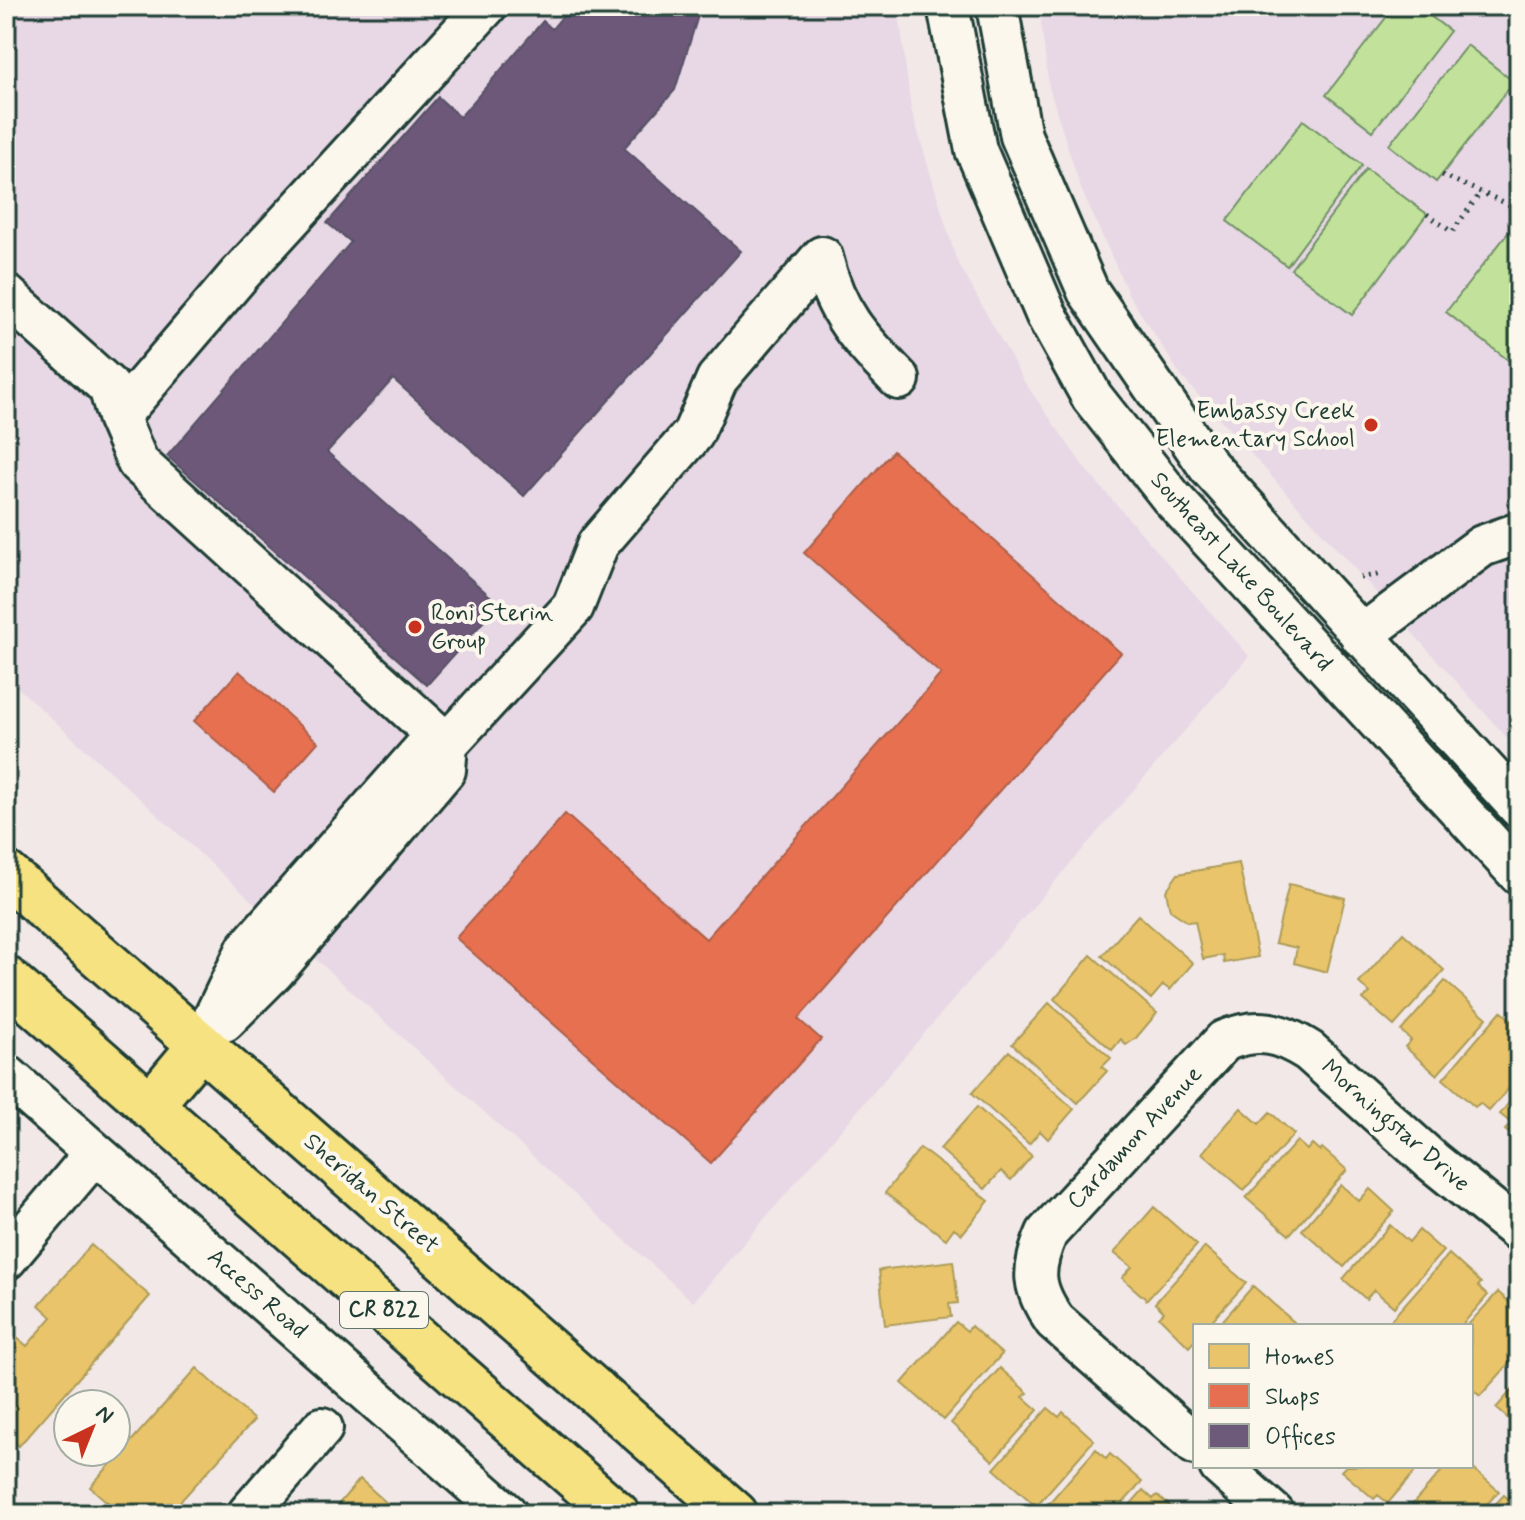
<svg xmlns="http://www.w3.org/2000/svg" width="1525" height="1520" font-family="Mynerve,sans-serif">
  <rect width="100%" height="100%" fill="#f2e8e8"/>
  <filter id="ink" filterUnits="userSpaceOnUse"><feTurbulence type="fractalNoise" baseFrequency=".0125" numOctaves="2"/><feDisplacementMap in="SourceGraphic" scale="16" xChannelSelector="R" yChannelSelector="G"/><feConvolveMatrix kernelMatrix="1 2 1 2 8 2 1 2 1" color-interpolation-filters="sRGB"/></filter>
  <g filter="url(#ink)">
    <path fill="#e8d7e4" d="M6,6H898L911,109L956,259L1025,383L1086,470L1249,656L693,1302L6,677Z
      M1039,6H1519V751L1182,377L1129,295L1081,189L1049,87Z"/>
    <path fill="#c2e29b" stroke="#709068" stroke-width="2" d="M1395,6H1417L1450,31L1373,131L1326,95Z
      M1467,45L1514,82L1436,182L1389,145Z
      M1303,120L1362,165L1287,266L1227,221Z
      M1366,169L1427,214L1352,315L1291,269Z
      M1519,219V365L1517,367L1446,312Z"/>
    <path fill="#e9c46a" stroke="#ac9c5a" stroke-width="2" d="M1239,863L1258,957L1224,963L1223,955L1203,959L1195,921L1188,922L1170,910L1166,891L1178,874Z
      M1289,884L1345,898L1327,972L1294,963L1297,948L1275,943Z
      M1138,915L1193,963L1170,990L1163,985L1151,999L1102,956Z
      M1403,933L1444,970L1394,1026L1363,999L1370,993L1359,983Z
      M1091,955L1157,1013L1136,1038L1126,1045L1121,1039L1112,1050L1054,999Z
      M1445,981L1487,1018L1437,1075L1405,1047L1411,1040L1401,1031Z
      M1049,1003L1111,1058L1102,1067L1107,1071L1078,1103L1012,1044Z
      M1501,1011L1519,1027V1077L1489,1111L1480,1103L1475,1107L1443,1079Z
      M1009,1051L1074,1109L1048,1139L1040,1131L1029,1144L972,1093Z
      M1519,1090V1141L1505,1130L1511,1123L1500,1114Z
      M977,1107L1032,1156L1011,1180L1001,1171L985,1189L940,1149Z
      M1241,1108L1259,1124L1270,1112L1294,1134L1244,1190L1202,1153Z
      M1297,1141L1307,1150L1312,1144L1320,1151L1322,1148L1347,1170L1289,1235L1246,1198Z
      M920,1148L989,1201L962,1234L954,1228L946,1239L885,1193Z
      M1341,1185L1359,1201L1370,1189L1394,1211L1344,1267L1302,1230Z
      M1154,1207L1197,1245L1147,1300L1122,1278L1132,1267L1114,1253Z
      M1390,1225L1409,1242L1419,1230L1443,1251L1394,1307L1374,1290L1366,1299L1343,1279Z
      M91,1245L150,1296L19,1446L6,1435V1346L15,1336L27,1346L52,1317L39,1305Z
      M1205,1247L1246,1283L1207,1326H1195V1340L1189,1347L1159,1317L1164,1312L1155,1303Z
      M1449,1254L1481,1283L1478,1286L1488,1295L1461,1326H1395L1390,1321Z
      M953,1261L958,1303L949,1304L951,1317L885,1325L879,1270Z
      M1253,1286L1295,1323L1293,1326H1218Z
      M1498,1292L1519,1311V1353L1480,1396L1471,1388V1326H1467Z
      M956,1322L967,1331L971,1326L1002,1354L944,1420L902,1383Z
      M197,1368L254,1420L169,1514H121L90,1487Z
      M1000,1368L1028,1393L1023,1397L1038,1410L993,1461L951,1423Z
      M1519,1382V1428L1496,1408Z
      M1048,1408L1059,1417L1063,1412L1094,1440L1036,1506L994,1469Z
      M1096,1449L1106,1459L1110,1454L1142,1482L1113,1514H1045L1042,1511Z
      M1346,1466H1420L1388,1503L1378,1495L1374,1499L1341,1471Z
      M1446,1466H1470L1499,1491L1478,1514H1404Z
      M360,1479L399,1514H330Z
      M1143,1490L1153,1499L1157,1495L1179,1514H1122Z
      M1504,1495L1519,1508V1514H1486Z"/>
    <path fill="#e76f51" stroke="#ab6048" stroke-width="2" d="M893,451L1121,653L798,1019L821,1039L711,1163L456,938L565,814L706,939L941,674L804,553Z
      M239,671L318,742L274,792L194,721Z"/>
    <path fill="#6d597a" stroke="#565165" stroke-width="2" d="M571,6H701L675,90L624,148L741,251L524,496L393,379L327,452L499,604L427,685L167,456L351,242L327,223L438,97L460,117L543,21L552,29Z"/>
    <g fill="none" stroke-linecap="round" stroke-linejoin="round">
      <defs>
        <path id="minor" d="M948,6L976,150L1046,314L1092,397L1171,497L1519,874
          M997,6L1021,136L1088,291L1209,467L1519,807
          M822,257C835,313 860,339 899,379
          M6,295L109,387L118,417L239,275L486,6
          M118,417L138,463L447,744
          M1361,636L1482,546L1519,533
          M224,1021L274,971L445,770L447,744
          M201,1045L247,949L424,749L447,744L573,607L598,544L693,434L717,379L822,257
          M6,1075L507,1514
          M6,1259L95,1153
          M1195,1444L1055,1321C1032,1288 1031,1270 1047,1233L1224,1041C1257,1027 1279,1032 1309,1051L1432,1161L1519,1231
          M1220,1466L1274,1514
          M248,1514L322,1428"/>
        <path id="major" d="M6,874L735,1514
          M6,979L617,1514
          M150,1106L201,1045"/>
      </defs>
      <use href="#minor" stroke="#1f3d34" stroke-width="46"/>
      <use href="#major" stroke="#1f3d34" stroke-width="50"/>
      <path stroke="#1f3d34" stroke-width="5" stroke-dasharray="2 6" stroke-linecap="butt" d="M1514,82L1519,86
        M1442,175L1519,209
        M1427,214L1452,232L1481,192
        M1360,578L1382,574"/>
      <use href="#minor" stroke="#fbf7ec" stroke-width="40"/>
      <use href="#major" stroke="#f6e281" stroke-width="44"/>
    </g>
  </g>
  <g fill="#c8321e" stroke="#fbf7ec" stroke-width="3">
    <circle cx="1371" cy="425" r="8"/>
    <circle cx="415" cy="627" r="8"/>
  </g>
  <g text-anchor="middle" dominant-baseline="central" stroke-width="8" stroke-linejoin="round" paint-order="stroke">
    <rect fill="#fbf7ec" stroke="#61756b" stroke-width="2" x="340" y="1292" width="88" height="36" rx="6"/>
    <g font-size="22" font-weight="bold" fill="#1f3d34">
      <text x="384" y="1310">CR 822</text>
    </g>
    <g font-size="24" fill="#1f3d34" stroke="#fbf7ec" text-anchor="end">
      <text x="1355" y="411">Embassy Creek<tspan x="1355" dy="28">Elementary School</tspan></text>
      <text x="431" y="613" text-anchor="start">Roni Sterin<tspan x="431" dy="28">Group</tspan></text>
    </g>
    <g font-size="24" fill="#1f3d34" stroke="#fbf7ec">
      <text transform="translate(1241 572) rotate(48)">Southeast Lake Boulevard</text>
      <text transform="translate(1395 1126) rotate(41)">Morningstar Drive</text>
      <text transform="translate(1135 1138) rotate(-47)">Cardamon Avenue</text>
      <text transform="translate(371 1194) rotate(41)">Sheridan Street</text>
      <text transform="translate(257 1294) rotate(41)">Access Road</text>
    </g>
  </g>
  <rect width="1525" height="1520" fill="none" stroke="#fbf7ec" stroke-width="32"/>
  <rect x="16" y="16" width="1493" height="1488" fill="none" stroke="#1f3d34" stroke-width="3" filter="url(#ink)"/>
  <rect x="1193" y="1324" width="280" height="144" fill="#fbf7ec" stroke="#a3ada2" stroke-width="2"/>
  <rect x="1209" y="1344" width="40" height="24" fill="#e9c46a" stroke="#a3ada2" stroke-width="2"/>
  <text x="1265" y="1364" font-size="24" fill="#1f3d34">Homes</text>
  <rect x="1209" y="1384" width="40" height="24" fill="#e76f51" stroke="#a3ada2" stroke-width="2"/>
  <text x="1265" y="1404" font-size="24" fill="#1f3d34">Shops</text>
  <rect x="1209" y="1424" width="40" height="24" fill="#6d597a" stroke="#a3ada2" stroke-width="2"/>
  <text x="1265" y="1444" font-size="24" fill="#1f3d34">Offices</text>
  <g transform="translate(92 1428) rotate(43)"><circle r="38" fill="#fbf7ec" stroke="#a3ada2" stroke-width="2"/>
  <path d="M0-6L14 30L0 20L-14 30Z" fill="#c8321e"/>
  <text y="-12" font-size="22" font-weight="bold" text-anchor="middle" fill="#1f3d34">N</text>
  </g>
</svg>
